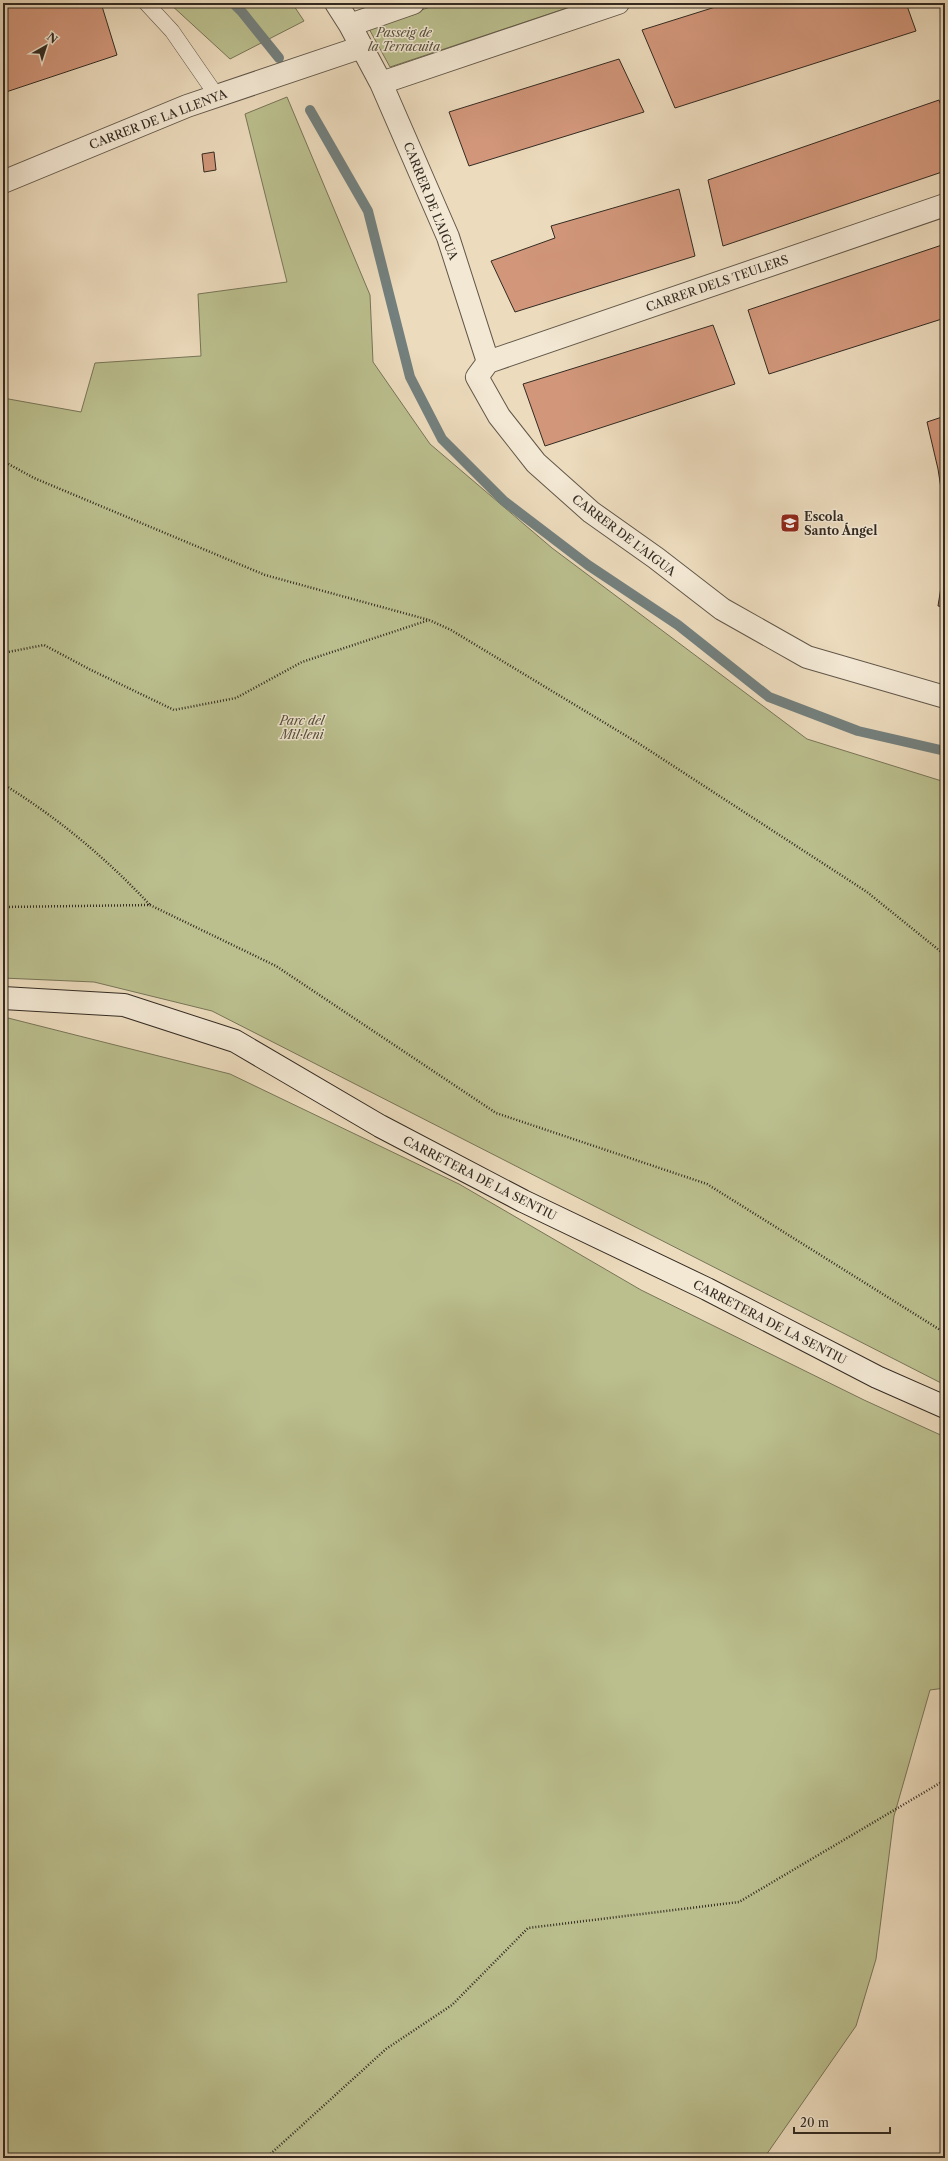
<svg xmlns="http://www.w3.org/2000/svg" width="948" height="2161" font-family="'Libre Caslon Text',serif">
  <rect width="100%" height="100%" fill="#ecdbbd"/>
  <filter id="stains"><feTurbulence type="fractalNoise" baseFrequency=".005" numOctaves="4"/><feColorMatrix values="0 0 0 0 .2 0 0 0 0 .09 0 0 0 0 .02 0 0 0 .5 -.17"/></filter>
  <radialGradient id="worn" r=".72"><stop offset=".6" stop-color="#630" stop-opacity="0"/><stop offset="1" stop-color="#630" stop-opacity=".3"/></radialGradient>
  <path fill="#bbbf8e" stroke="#777558" d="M169,3H292L304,21L230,59Z
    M443,3H582L390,67L368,27Z
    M287,97L370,295L373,362L430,444L552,548L807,739L945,782V1385L212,1011L94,982L3,978V398L81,412L95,363L201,356L198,294L287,282L245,114Z
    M3,1018H8L230,1074L459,1184L641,1290L864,1400L945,1437V1688L930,1690L894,1816L876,1959L856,2026L764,2158H3Z"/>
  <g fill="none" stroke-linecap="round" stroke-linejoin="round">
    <path stroke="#73807e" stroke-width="10" d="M233,3L242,12L279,58
      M310,110L368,211L410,377L442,439L504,501L588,565L678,625L769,697L858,731L945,751"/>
  </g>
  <path fill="#d2977b" stroke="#332b22" d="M3,3H101L117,55L3,93Z
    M728,3H906L916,31L675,108L642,30Z
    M619,59L644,112L469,166L449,112Z
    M939,100L945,116V171L723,246L708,180Z
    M214,152L216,170L204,172L202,154Z
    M679,189L695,256L515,312L491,261L555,238L551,226Z
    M945,244V318L769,374L748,310Z
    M713,325L735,384L545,446L523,384Z
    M945,416V514L938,469L927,422Z
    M945,543V607L938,606L945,562Z"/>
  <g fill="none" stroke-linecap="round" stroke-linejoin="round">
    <defs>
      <path id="lane" d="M146,3L172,31L217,96"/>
      <path id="street" d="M336,3L350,25L381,83L448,237L488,362
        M350,25L413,3
        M381,83L618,3
        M3,182L187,106L362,47
        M488,362L477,377L499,416L536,463L591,512L656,558L722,609L807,657L945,697
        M488,362L945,205"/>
      <path id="secondary" d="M3,998L124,1005L235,1041L380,1126L523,1201L707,1289L877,1377L945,1407"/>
    </defs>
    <use href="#lane" stroke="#615749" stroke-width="16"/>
    <use href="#street" stroke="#615749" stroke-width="24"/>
    <use href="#secondary" stroke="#332b22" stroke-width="24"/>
    <path stroke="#332b22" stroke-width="2.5" stroke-dasharray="1 2" stroke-linecap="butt" d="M3,461L34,478L265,575L429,620L451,630L638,743L867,892L945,955
      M3,653L44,645L91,670L174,710L236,698L302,662L429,620
      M3,784C58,818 105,857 150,905
      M3,907L150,905L276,966L496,1113L707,1184L945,1333
      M266,2158L386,2049L452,2005L528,1928L739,1902L945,1780"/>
    <use href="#lane" stroke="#f3e8d4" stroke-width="15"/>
    <use href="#street" stroke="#f3e8d4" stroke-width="22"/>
    <use href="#secondary" stroke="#f3e8d4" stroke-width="22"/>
  </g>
  <defs>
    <symbol id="school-square" viewBox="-11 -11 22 22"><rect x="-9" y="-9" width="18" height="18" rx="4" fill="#8f2418" stroke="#f3e8d4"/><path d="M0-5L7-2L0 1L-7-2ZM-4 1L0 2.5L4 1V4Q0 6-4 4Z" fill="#fff"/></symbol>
  </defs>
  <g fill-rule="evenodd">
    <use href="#school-square" x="779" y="512" width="22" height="22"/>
  </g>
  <g text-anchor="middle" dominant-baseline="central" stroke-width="3" stroke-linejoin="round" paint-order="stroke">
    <g font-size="12" font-style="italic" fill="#55503d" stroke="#f3e8d4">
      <text x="404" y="32">Passeig de<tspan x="404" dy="14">la Terracuita</tspan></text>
      <text x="302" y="720">Parc del<tspan x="302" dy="14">Mil·leni</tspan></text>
    </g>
    <g font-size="12" fill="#332b22" stroke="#f3e8d4">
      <text transform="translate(158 119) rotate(-21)">CARRER DE LA LLENYA</text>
      <text transform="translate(431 201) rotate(68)">CARRER DE L'AIGUA</text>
      <text transform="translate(717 283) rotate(-19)">CARRER DELS TEULERS</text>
      <text transform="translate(624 535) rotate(37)">CARRER DE L'AIGUA</text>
      <text transform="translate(480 1178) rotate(27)">CARRETERA DE LA SENTIU</text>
      <text transform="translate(770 1322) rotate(27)">CARRETERA DE LA SENTIU</text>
    </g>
    <g font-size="12" font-weight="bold" fill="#332b22" stroke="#f3e8d4" text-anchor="start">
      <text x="804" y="516">Escola<tspan x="804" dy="14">Santo Ángel</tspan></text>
    </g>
  </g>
  <rect width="948" height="2161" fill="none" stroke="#ecdbbd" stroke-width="16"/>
  <rect x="4" y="4" width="940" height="2153" fill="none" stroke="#332b22" stroke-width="2"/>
  <rect x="8" y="8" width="932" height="2145" fill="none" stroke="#332b22"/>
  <g transform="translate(46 46) rotate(39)" stroke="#f3e8d4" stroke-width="3" paint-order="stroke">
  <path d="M0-3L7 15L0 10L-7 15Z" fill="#332b22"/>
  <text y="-6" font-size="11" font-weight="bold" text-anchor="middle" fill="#332b22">N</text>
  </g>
  <path d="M794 2127v6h96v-6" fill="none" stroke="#332b22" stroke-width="2"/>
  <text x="800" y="2127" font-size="12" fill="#332b22" stroke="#f3e8d4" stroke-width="3" paint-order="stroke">20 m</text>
  <rect width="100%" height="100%" filter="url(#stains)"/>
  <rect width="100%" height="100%" fill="url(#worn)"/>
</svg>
